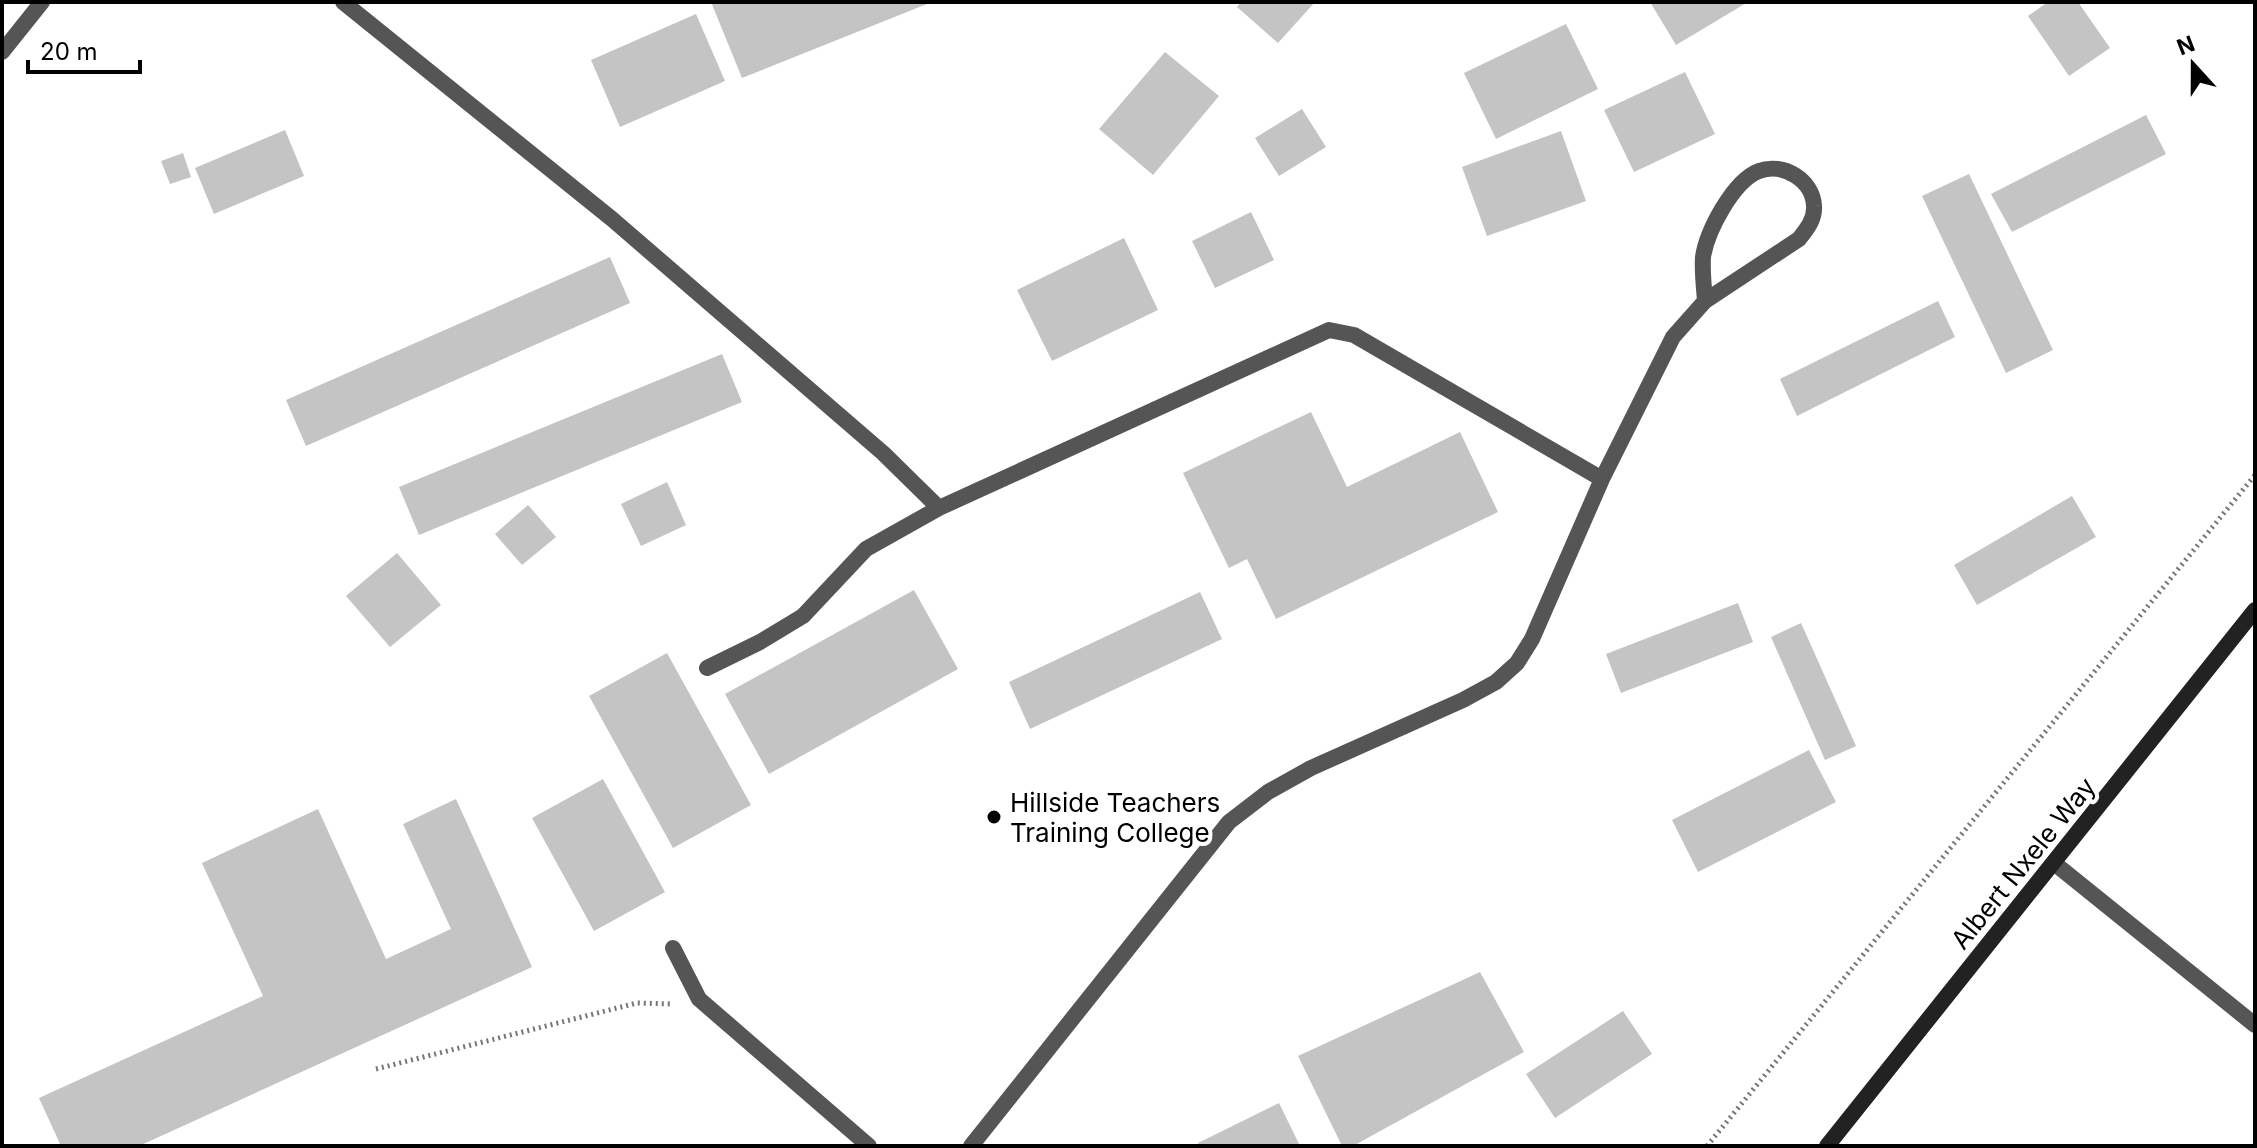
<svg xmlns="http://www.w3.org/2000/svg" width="2257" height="1148" font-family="Inter,sans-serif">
  <rect width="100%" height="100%" fill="#fff"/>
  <path fill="#c4c4c4" d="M711,2H932L742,78Z
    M1241,2H1315L1278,43L1237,7Z
    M1650,2H1748L1676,45Z
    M2048,2H2078L2110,48L2069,76L2028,16Z
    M696,14L725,81L620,127L591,60Z
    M1566,24L1598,89L1496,139L1464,73Z
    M1165,52L1219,96L1153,175L1099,129Z
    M1685,72L1715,134L1634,172L1604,110Z
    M1302,109L1326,147L1279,176L1255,138Z
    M2146,115L2166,154L2012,232L1991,194Z
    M285,130L304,176L214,214L195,168Z
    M1561,131L1586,201L1487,236L1462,167Z
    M183,153L191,177L170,184L161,161Z
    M1969,174L2053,350L2006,373L1922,196Z
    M1251,212L1274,260L1215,288L1192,241Z
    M1124,238L1158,310L1052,361L1017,290Z
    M610,257L630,303L306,446L286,400Z
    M1938,301L1955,337L1797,416L1780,379Z
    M722,354L742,402L419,535L399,487Z
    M1311,412L1347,487L1460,432L1498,512L1276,619L1247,559L1229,568L1183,473Z
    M667,482L686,525L641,546L621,504Z
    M2072,496L2096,537L1977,605L1954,565Z
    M528,505L556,537L522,565L495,534Z
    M397,553L441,605L390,647L346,596Z
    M914,590L958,669L769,774L725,694Z
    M1200,592L1222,639L1030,729L1009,682Z
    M1738,603L1753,642L1621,693L1606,654Z
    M1801,623L1856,746L1825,760L1771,637Z
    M667,653L751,805L673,848L589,696Z
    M1809,750L1836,802L1698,872L1672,820Z
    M603,779L665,892L594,931L532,818Z
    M456,799L532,967L139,1146H61L39,1098L263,996L202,863L318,809L386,959L451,929L403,824Z
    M1480,972L1524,1052L1353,1146H1342L1298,1056Z
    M1623,1011L1652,1054L1555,1118L1526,1074Z
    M1279,1103L1300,1146H1200L1198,1143Z"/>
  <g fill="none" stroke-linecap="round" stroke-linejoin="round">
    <path stroke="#777" stroke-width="5" stroke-dasharray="2 4" stroke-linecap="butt" d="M376,1069L637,1003L673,1004
      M1707,1146L2255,475"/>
    <path stroke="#555" stroke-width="16" d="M343,2L612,219L883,453L939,508
      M707,668L760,642L803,616L866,549L939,508L1329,330L1354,335L1602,479
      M673,948L699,999L869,1146
      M971,1146L1229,822L1268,792L1311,768L1463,700L1496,682L1517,663L1532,639L1602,479L1673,337L1705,301L1799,239C1807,229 1815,219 1814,206C1813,180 1783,162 1759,171C1733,181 1707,231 1703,257C1702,272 1704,287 1705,301"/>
    <path stroke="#555" stroke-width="16" d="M2,52L42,2
      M2054,863L2255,1025"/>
    <path stroke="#222" stroke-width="16" d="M1827,1146L2255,610"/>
  </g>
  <circle fill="#000" stroke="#fff" stroke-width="3" cx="994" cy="817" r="8"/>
  <g text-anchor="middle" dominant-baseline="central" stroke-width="8" stroke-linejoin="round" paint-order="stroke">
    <g font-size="26" fill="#000" stroke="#fff" text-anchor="start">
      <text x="1010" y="802">Hillside Teachers<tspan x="1010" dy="30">Training College</tspan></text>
    </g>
    <g font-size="26" fill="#000" stroke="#fff">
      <text transform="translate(2023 863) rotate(-51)">Albert Nxele Way</text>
    </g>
  </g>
  <rect width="2257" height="1148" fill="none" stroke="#000000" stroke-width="8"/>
  <g transform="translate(2193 64) rotate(339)" stroke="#ffffff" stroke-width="6" paint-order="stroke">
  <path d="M0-6L14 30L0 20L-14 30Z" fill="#000000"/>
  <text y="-12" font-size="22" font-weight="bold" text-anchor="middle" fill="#000000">N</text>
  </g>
  <path d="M28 60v12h112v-12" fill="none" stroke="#000000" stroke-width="4"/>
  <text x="40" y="60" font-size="24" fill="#000000" stroke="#ffffff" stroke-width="6" paint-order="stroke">20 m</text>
</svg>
